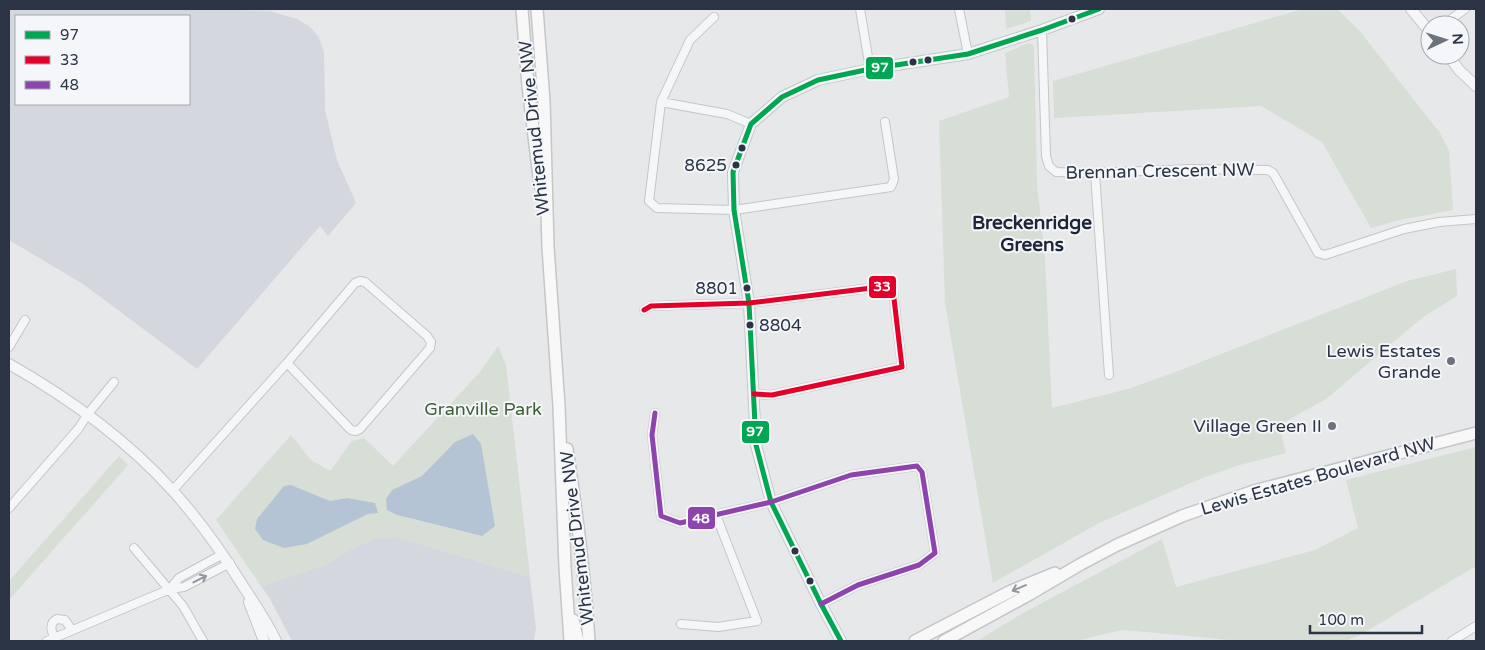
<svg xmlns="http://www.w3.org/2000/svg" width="1485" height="650" font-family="'Varela Round',sans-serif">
  <rect width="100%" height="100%" fill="#e6e8ea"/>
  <path fill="#d4d7dd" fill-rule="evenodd" d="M9,9H210L270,11L297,19L309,26L318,36L324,52L325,110L337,160L356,203L328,236L320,226L197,369L83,284L9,240ZM16,16H189V104H16Z
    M397,537L530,577L536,628L534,641H292L270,599L261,586L325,565L353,548L377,538Z"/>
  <path fill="#d6ded6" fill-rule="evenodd" d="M1005,9H1030L1031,21L1006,29Z
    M1303,9H1337L1358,29L1440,133L1449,151L1453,210L1399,220L1371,228L1322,142L1261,106L1054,118L1053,81Z
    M1029,43L1032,44L1034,47L1037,184L1045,258L1052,408L1128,389L1173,373L1407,281L1456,269L1457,296L1423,317L1326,399L1279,425L1286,453L1236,466L1200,479L1099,523L993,583L945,303L939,121L1009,97L1005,53Z
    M498,346L506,365L530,577L397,537L377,538L353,548L325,565L261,586L216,520L291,435L311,460L330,471L352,441L364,438L393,466L480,372ZM422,476L482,536L397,515L387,510L392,490ZM291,485L330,501L347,498L378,512L368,514L307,544Z
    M1476,447V566L1360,635L1346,641H1241L1125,630L1117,631L1076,641H977L1023,613L1162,539L1176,587L1315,550L1358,528L1346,480Z
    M119,456L128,465L9,600V581Z"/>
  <path fill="#b4c4d5" d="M473,434L481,444L495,526L482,536L397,515L387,510L386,499L392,490L422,476L455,442Z
    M291,485L330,501L347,498L375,503L378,513L368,514L307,544L284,548L263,540L255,529L257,519L284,486Z"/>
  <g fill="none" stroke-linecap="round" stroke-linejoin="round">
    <defs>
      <path id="minor" d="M860,9L870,69
        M959,9L968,54
        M714,17L690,40L661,102L649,201L657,208L734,210L891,187L894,179L885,122
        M1443,25L1465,9
        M1042,30L1046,156L1049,166L1056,172L1095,173L1191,169L1268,170L1273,173L1276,178L1318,253L1325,255L1404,229L1439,222L1476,219
        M661,102L727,114L751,124
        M1095,173L1109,375
        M644,310L651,306L749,303L888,286L893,290L902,367L772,395L754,394
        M9,347L25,320
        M655,413L652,435L661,516L680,523L771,502L851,475L917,466L922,472L935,553L919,565L858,585L821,604
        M173,490L287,363L355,283L360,281L365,282L427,336L431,342L430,348L360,429L356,431L351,430L287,363
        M9,508L79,428L87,415L114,382
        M134,548L183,606L203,641
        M170,589L179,578L223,554
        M681,624L718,627L757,621L716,515
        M54,637C51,630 49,623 57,619L65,620L72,630
        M47,641L170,589L184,587L230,563
        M1452,641L1476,626"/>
      <path id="tertiary" d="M1411,9L1430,32
        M1448,55L1459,70L1476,86
        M9,364C69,398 127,440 173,491C200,521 222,552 243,586C255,604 267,622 276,641
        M249,602L264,641
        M841,641L821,604L771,502L756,445L749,303L734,210L733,172L751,124L782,97L818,80L870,69L968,54L1042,30L1099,9"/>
      <path id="secondary" d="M522,9L528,86L540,186
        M537,9L544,101L548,247L559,406L565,567L570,641
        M567,449C577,513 585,577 589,641
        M573,620L578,641
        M915,641L1011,591L1055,573
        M944,641L1030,594L1081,564L1117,545L1182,516L1254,491L1476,433"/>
    </defs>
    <use href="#minor" stroke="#c4c6c8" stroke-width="10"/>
    <use href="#tertiary" stroke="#c4c6c8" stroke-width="12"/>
    <use href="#secondary" stroke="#c4c6c8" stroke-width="14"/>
    <use href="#minor" stroke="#f5f6f7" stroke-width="8"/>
    <use href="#tertiary" stroke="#f5f6f7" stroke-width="10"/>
    <use href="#secondary" stroke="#f8f8f8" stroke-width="11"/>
    <defs>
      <path id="bus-1" d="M841,641L821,604L771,502L756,445L749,303L734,210L733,172L751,124L782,97L818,80L870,69L968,54L1042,30L1099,9"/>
      <path id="bus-2" d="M644,310L651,306L749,303L888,286L893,290L902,367L772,395L754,394"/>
      <path id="bus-3" d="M655,413L652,435L661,516L680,523L771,502L851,475L917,466L922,472L935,553L919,565L858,585L821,604"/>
    </defs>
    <use href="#bus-1" stroke="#f4f6f9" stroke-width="9"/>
    <use href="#bus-2" stroke="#f4f6f9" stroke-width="9"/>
    <use href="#bus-3" stroke="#f4f6f9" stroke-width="9"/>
    <use href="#bus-1" stroke="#00a651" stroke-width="5"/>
    <use href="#bus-2" stroke="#e4002b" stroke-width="5"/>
    <use href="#bus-3" stroke="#8e44ad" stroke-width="5"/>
  </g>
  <defs><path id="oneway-shaft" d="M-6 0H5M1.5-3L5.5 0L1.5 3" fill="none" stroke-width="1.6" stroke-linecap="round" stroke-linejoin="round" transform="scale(1.25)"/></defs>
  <use stroke="#90959e" href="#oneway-shaft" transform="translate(200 579) rotate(-27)"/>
  <use stroke="#92969e" href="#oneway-shaft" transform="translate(1019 588) rotate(157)"/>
  <g fill="#2b3445" stroke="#f4f6f9" stroke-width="2">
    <circle cx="1072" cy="19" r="4.5"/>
    <circle cx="928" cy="60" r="4.5"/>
    <circle cx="913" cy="62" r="4.5"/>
    <circle cx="742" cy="148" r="4.5"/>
    <circle cx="736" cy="165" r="4.5"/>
    <circle cx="747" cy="288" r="4.5"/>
    <circle cx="750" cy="325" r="4.5"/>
    <circle cx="795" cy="551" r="4.5"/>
    <circle cx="810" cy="581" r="4.5"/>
  </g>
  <g fill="#6c737f" stroke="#f4f6f9" stroke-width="2">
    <circle cx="1451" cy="361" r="5"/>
    <circle cx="1332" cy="426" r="5"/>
  </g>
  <g text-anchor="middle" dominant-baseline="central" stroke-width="4" stroke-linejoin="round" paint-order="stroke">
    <g font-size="17" fill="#2b3445" stroke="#f4f6f9" text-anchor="end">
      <text x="727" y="165">8625</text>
      <text x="738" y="288">8801</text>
      <text x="759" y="325" text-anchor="start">8804</text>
    </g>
    <g font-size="18" fill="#2b3445" stroke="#f4f6f9">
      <text transform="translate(534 128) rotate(-96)">Whitemud Drive NW</text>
      <text transform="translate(1160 171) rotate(-1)">Brennan Crescent NW</text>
      <text transform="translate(1318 476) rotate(-16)">Lewis Estates Boulevard NW</text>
      <text transform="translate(577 538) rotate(-97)">Whitemud Drive NW</text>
    </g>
    <g font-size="18" fill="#2b3445" stroke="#f4f6f9" text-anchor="end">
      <text x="1441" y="351">Lewis Estates<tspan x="1441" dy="21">Grande</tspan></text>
      <text x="1322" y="426">Village Green II</text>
    </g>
    <g font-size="18" fill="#3f6138" stroke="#f4f6f9">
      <text x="483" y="409">Granville Park</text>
    </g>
    <g font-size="19" font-weight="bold" fill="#1d2536" stroke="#f4f6f9">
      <text x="1032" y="223">Breckenridge<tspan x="1032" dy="22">Greens</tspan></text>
    </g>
  </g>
  <g stroke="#f4f6f9" stroke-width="2">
    <rect x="865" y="56" width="29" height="24" rx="5" fill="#00a651"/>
    <rect x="868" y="275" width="29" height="24" rx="5" fill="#e4002b"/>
    <rect x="741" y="420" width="29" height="24" rx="5" fill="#00a651"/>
    <rect x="687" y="506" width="29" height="24" rx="5" fill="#8e44ad"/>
  </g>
  <g font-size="14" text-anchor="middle" font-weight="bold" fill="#fff">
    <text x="880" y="72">97</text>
    <text x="882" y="291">33</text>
    <text x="755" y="436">97</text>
    <text x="701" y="523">48</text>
  </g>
  <rect width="1485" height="650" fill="none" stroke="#2b3445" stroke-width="20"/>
  <rect x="15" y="15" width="175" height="90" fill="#f4f6f9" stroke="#a4a8b1"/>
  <rect x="25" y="31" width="25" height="8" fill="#00a651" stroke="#a4a8b1"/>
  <text x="60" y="40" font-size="15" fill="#2b3445">97</text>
  <rect x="25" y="56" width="25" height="8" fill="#e4002b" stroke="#a4a8b1"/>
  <text x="60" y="65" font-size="15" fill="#2b3445">33</text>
  <rect x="25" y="81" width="25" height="8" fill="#8e44ad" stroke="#a4a8b1"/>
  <text x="60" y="90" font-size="15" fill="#2b3445">48</text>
  <g transform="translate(1445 40) rotate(86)"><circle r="24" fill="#f4f6f9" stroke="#a4a8b1"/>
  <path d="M0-4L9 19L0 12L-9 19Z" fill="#6c737f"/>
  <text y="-8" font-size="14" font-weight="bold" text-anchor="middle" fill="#2b3445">N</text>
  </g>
  <path d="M1310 625v8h112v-8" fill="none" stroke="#2b3445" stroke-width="2.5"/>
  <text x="1318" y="625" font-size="15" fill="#2b3445" stroke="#f4f6f9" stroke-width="4" paint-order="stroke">100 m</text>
</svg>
